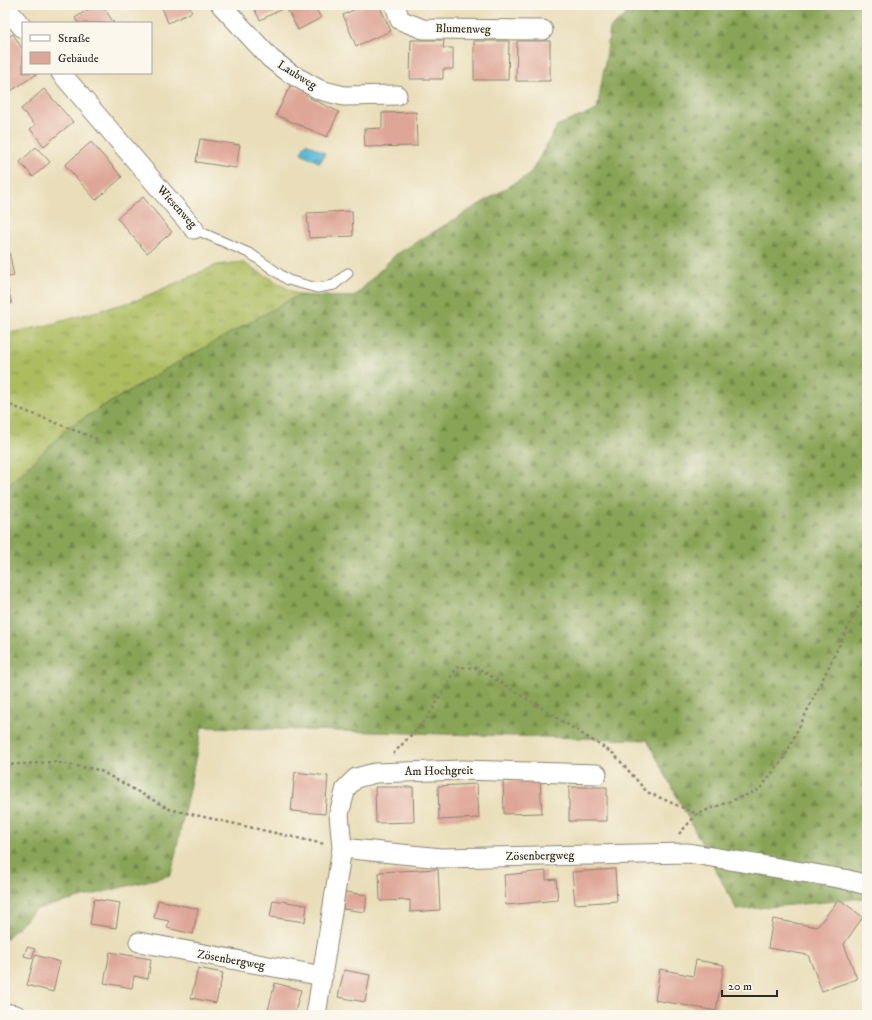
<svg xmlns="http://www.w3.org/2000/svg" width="872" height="1020" font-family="'IM FELL DW Pica',serif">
  <defs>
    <pattern id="grass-tufts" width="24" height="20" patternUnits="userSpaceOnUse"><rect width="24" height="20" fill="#acbc5f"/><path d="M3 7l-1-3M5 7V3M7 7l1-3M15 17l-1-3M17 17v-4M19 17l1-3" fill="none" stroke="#8c994f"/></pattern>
    <pattern id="forest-firs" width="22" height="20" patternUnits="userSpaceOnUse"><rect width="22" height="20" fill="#89a456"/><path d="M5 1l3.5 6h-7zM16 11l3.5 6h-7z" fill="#708647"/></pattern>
    <pattern id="water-ripples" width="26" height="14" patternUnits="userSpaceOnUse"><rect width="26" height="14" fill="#57b9d5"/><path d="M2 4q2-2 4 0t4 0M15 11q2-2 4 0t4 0" fill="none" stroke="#4897ad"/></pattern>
  </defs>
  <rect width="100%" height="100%" fill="#fbf7ec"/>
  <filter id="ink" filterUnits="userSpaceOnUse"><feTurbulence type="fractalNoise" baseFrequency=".025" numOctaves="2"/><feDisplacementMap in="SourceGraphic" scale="8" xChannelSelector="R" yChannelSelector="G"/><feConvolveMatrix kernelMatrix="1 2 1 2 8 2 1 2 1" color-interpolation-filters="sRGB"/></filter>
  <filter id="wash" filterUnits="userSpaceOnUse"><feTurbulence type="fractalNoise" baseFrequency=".012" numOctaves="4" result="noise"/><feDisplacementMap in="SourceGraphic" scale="16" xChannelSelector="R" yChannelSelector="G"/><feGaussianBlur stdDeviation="0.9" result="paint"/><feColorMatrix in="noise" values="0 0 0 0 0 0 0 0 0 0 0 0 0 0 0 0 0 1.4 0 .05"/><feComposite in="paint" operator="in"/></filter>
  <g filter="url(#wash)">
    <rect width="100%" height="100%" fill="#e9deb9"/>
    <path fill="url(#grass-tufts)" stroke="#6c7445" d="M242,262L299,295L166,369L69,427L5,489V334L44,326L137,300L217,265Z"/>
    <path fill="url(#forest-firs)" stroke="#5a6840" d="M620,5H867V898L737,910L647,740L202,727L171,875L36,909L5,940V489L69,427L166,369L299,295L354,297L395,255L530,174L558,125L597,110L607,51L610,28L626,15Z"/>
    <path fill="url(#water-ripples)" stroke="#417280" d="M306,143L325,153L320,163L301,153Z"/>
    <g id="blocks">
      <path fill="#dea696" d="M95,5H102L114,23H78L75,18Z
        M161,5H189L192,12L168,23Z
        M252,5H314L321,18L298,30L286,7L260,20Z
        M356,5H379L391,31L356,46L343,15L358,8Z
        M13,34L23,50V73H38L11,91L5,82V39Z
        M411,40H444L443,48H453V69H443V79H410Z
        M474,41H509L508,80H474Z
        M517,41H550V81H516Z
        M291,84L312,94L310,98L339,112L327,137L276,115Z
        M44,89L73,122L44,146L30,129L35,125L21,109Z
        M416,112L417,146L365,147L364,129L382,128V113Z
        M200,139L240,145L236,168L196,162Z
        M91,142L122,177L96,200L65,165Z
        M36,147L50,162L33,177L20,162Z
        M143,197L172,232L147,253L117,218Z
        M352,211L353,236L309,238L307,213Z
        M8,246L14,276L5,278V247Z
        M5,278L12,304L5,305Z
        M295,772L328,776L325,814L291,811Z
        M540,780L542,813L504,814L503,781Z
        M477,784L479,818L439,820L438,786Z
        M375,787H413L414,822L376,823Z
        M569,787H607V821H569Z
        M438,869L440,910L410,912V900L380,901L379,872Z
        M615,869L617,901L575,904L572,872Z
        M546,871V880L556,879L558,900L506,905L504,875Z
        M345,892L367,895L365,912L343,909Z
        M94,899L120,903L116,928L90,924Z
        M839,899L863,917L844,944L857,979L822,991L808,955L768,948L773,919L817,927Z
        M158,900L198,909L193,934L167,928L169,921L154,918Z
        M273,900L307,905L305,922L270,917Z
        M27,947L35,949L32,958L24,956Z
        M110,952L151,959L148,979L134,976L132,988L104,983Z
        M35,955L60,962L53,992L27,985Z
        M696,960L724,965L716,1011L655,1000L660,969L693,976Z
        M198,968L223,973L216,1003L191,998Z
        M344,970L370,975L365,1002L338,997Z
        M275,983L301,990L294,1015L267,1014Z"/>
    </g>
  </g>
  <g filter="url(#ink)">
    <use href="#blocks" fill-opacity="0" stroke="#8a8472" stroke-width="1"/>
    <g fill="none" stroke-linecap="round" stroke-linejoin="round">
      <defs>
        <path id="lane" d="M194,229L251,254L288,280L317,288L334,285L348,273"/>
        <path id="street" d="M221,5L271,59L291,74L320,90L344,96L397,95
          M395,5L400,20L423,29L543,30
          M6,8L23,28
          M61,73L194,229
          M342,848L339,814L346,788L356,778L375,773L462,770L597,774
          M139,942L323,976
          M5,1013L16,1015
          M316,1015L342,848L441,858L688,853L844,879L867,885"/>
      </defs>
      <use href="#lane" stroke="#8a8472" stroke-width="11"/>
      <use href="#street" stroke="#8a8472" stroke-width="21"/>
      <path stroke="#8a8472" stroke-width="2.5" stroke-dasharray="3 3" stroke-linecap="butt" d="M5,403L97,439
        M393,754L428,717L457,667L478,668L614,754L647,792L697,814
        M5,765L55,762L99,770L169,809L324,844
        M679,834L697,814L759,790L784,758L861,601L867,592"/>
      <use href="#lane" stroke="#fff" stroke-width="9"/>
      <use href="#street" stroke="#fff" stroke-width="19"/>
    </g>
  </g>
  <g text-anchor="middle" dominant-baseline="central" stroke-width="4" stroke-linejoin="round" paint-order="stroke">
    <g font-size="12" fill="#2b2b2b" stroke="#fbf7ec">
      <text transform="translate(463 29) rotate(1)">Blumenweg</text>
      <text transform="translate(297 75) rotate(32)">Laubweg</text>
      <text transform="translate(177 207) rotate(48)">Wiesenweg</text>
      <text transform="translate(439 771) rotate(-1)">Am Hochgreit</text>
      <text transform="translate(540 856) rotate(-1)">Zösenbergweg</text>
      <text transform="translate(231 960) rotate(10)">Zösenbergweg</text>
    </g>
  </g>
  <rect width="872" height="1020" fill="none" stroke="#fbf7ec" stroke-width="20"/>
  <rect x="22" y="22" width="130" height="52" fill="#fbf7ec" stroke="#a8a59f"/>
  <rect x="30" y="35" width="20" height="6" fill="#ffffff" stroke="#a8a59f"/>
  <text x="58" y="42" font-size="12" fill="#2b2b2b">Straße</text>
  <rect x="30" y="52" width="20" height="12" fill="#dea696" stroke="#a8a59f"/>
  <text x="58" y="62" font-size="12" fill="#2b2b2b">Gebäude</text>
  <path d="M722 990v6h55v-6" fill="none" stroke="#2b2b2b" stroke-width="2"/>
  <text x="728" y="990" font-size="12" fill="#2b2b2b" stroke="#fbf7ec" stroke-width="3" paint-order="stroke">20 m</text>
</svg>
